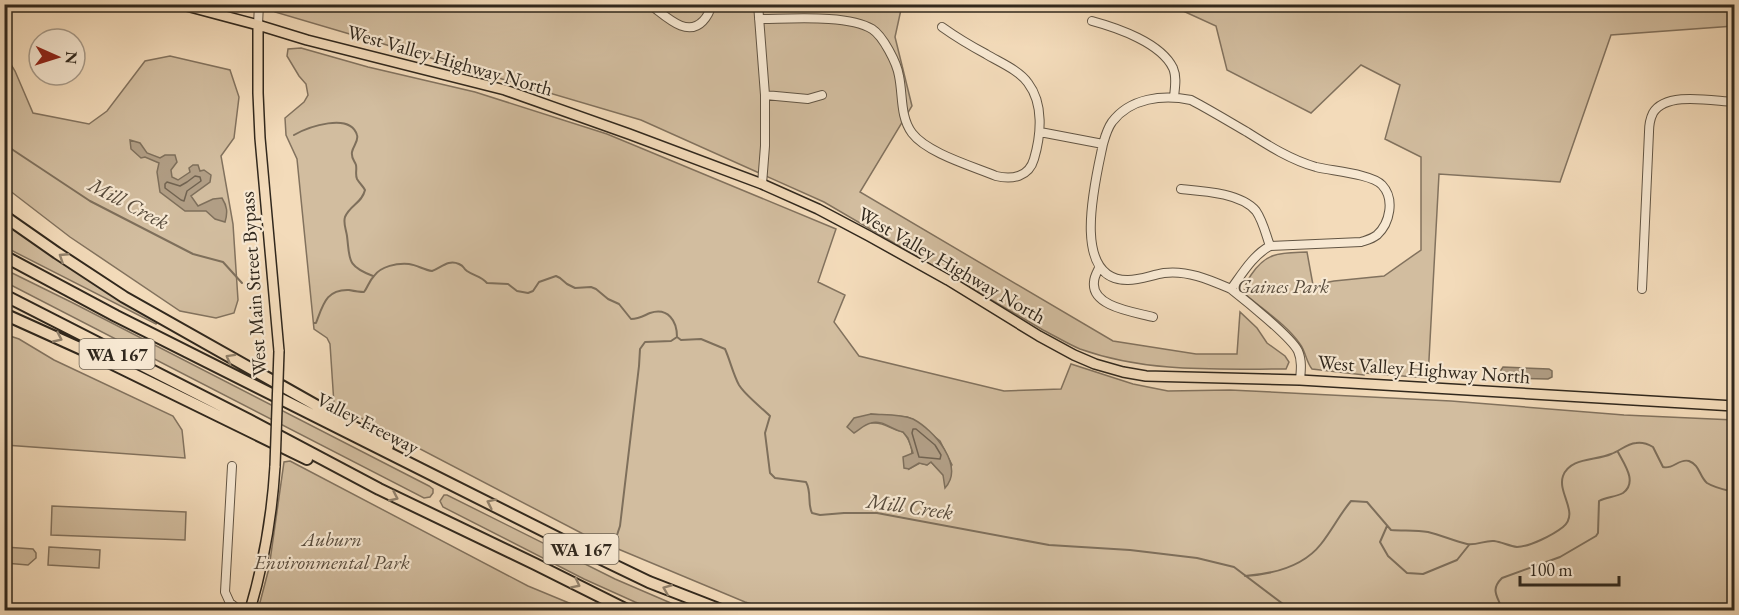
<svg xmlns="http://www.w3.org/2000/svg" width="1739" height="615" font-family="'EB Garamond',serif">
  <rect width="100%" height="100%" fill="#f3dbba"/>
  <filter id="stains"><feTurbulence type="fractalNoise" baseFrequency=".00333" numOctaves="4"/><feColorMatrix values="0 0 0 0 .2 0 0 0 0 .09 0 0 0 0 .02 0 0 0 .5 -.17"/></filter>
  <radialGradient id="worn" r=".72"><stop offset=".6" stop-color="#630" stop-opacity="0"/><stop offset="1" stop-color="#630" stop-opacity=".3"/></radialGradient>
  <path fill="#d2bd9f" stroke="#82725e" stroke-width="1.5" fill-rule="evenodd" d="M275,4L902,5L895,37L912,106L860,192L1113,341L1196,354H1237L1240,312L1257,328L1267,343L1285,356L1289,362L1286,369C1216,369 1147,373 1080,349C1068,344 1055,336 1043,330L824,202L641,120L275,12Z
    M1734,4V26L1611,35L1560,182L1439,174L1428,378L1364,373V375L1312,369C1306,362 1306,352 1300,344C1286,324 1263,310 1244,293C1244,286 1247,281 1251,275C1267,251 1281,253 1307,252L1313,285L1334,281L1384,276L1421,250V157L1385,139L1400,85L1361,65L1311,113L1227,70L1216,26L1170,5Z
    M301,48L368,67L475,92L607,134L836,229L818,282L845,295L834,322L859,356L1004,391L1061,389L1071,364L1133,384L1168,391L1230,390L1451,401L1624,415L1734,420V610H771L745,602L587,536L334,404L330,344L327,338L314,329L297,159L286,135L285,118L304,102L308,95L306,84L299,76L287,56L288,49ZM871,414L907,417L914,420L940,441L952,465L943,475L931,462L927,465L920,463L909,469C913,454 914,445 903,432C889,429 886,422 871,423Z
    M4,53L15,71L33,113L89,124L107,111L145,61L170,56L230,70L239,97L234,138L221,156L233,224L238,300L234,313L216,318L180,311L70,237L5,187Z
    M4,222L156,320L157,322L156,324L5,247Z
    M4,269L73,303L429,486L433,489V493L430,497L424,498L5,282Z
    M4,334L19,339L54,360L173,416L182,430L185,458L5,445Z
    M290,461L528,586L586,610H258L269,568L284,462Z
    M444,495H447L615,579L687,610H654L635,602L584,579L443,507L440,501Z
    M52,506L186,512L185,540L51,535Z
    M5,547L33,549L36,553V558L28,565L5,563Z
    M49,547L100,550L99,568L48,565Z"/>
  <path fill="#b19e85" stroke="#7e6f5b" stroke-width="1.5" d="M130,140L140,143L147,153L160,158L165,155H175L177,162L171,170L172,177L178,180L190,172L189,168L193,165H198L200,171L204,170L211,175L210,182L191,196L198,206L213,199L222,198C227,206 228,212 225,222L215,219L206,211H185L160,192L157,172L159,163L145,157L141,158L131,149Z
    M1503,367L1549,369L1552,371V377L1548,379L1508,378L1501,374V370Z
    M871,414C884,415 901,414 913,419C934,430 965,466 945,488L943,475L931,462L927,465L919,463L909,469L904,468L903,457L913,453L908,438L903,432C892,430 882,419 871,423C865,424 859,430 854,433L847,427L854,418Z"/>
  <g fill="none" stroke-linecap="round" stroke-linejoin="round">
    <path stroke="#716351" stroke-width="1.5" d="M195,176L200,177L201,181L187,191L184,201L181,200L165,188V184L167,182L180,186L187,182Z
      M913,429H916L935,445L941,455L940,459L919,457L912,433Z"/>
    <path stroke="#7e6f5b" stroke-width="2" d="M294,135C308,127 350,112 357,135C359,141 353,146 352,152C351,158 354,160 356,165C357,170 355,174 357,179C360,184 363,186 365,190C362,203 350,205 345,217C343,223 346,229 347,236C350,259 346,266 373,276
      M4,144L90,201L193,254L223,262L242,283
      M314,323H316C323,305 326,289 349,290C354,291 359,292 364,292C368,287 369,281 374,276C381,266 397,263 409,264C417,265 424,270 432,271C441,268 448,259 459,264C465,267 462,267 467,271C474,276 481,276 487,283L508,284L517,291L528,293L533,291L539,282L556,276L560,278L567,284L575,288L591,287L596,289L608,299L619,304L631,319C639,319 643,316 650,313C668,307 677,321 677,337L681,340L701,339L725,349C730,360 733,374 739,385C745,395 761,407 770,416L765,433L770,473L775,478L806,482C812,493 807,503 812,513L820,515L844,513H877L1049,545L1130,550L1197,558L1234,567L1291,610
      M1387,526L1380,542L1388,556L1407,573L1423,574L1457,560L1469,545
      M614,539L617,535L620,526L639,366L640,349L645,342L671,341L677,337
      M1245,576C1274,574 1303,567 1321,544C1332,530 1340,514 1351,501L1367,502L1391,530C1403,531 1416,530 1428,532C1441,535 1454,541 1467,544C1476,546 1485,540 1494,541C1502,542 1509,546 1517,547C1529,547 1553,535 1563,527C1580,513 1557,493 1563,476C1570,457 1596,461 1611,454C1620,451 1626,444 1636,443C1642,442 1648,444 1653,447L1663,467C1673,470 1679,458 1689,461C1700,465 1699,476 1707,483C1715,488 1726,490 1734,492
      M1502,610C1499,597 1489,591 1502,578L1560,557L1596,536L1598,533L1599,501C1606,497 1616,497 1623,493C1638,482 1624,464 1618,452"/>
    <defs>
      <path id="minor" d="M649,4C664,14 686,39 703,21C708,16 710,11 712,4
        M758,4L765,95V146L762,184
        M759,19C788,19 848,14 872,29C883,36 897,63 899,76C903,95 900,117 912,133C927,153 972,166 996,176C1012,180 1029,177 1034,159C1041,135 1044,104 1028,83C1019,70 999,62 986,54C971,46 956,37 942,27
        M1092,21C1118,28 1161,43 1173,68C1177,77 1175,87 1174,97
        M258,25L259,4
        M765,95L808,99L822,95
        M1040,132L1103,144C1105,137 1107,129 1112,122C1130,98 1163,94 1191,100C1210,110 1228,121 1247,132C1269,146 1291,160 1316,167C1332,171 1372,174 1382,185C1395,199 1390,223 1377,235C1372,239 1367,240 1361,242L1270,246C1253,255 1242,274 1231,289C1210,280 1188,270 1164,273C1152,275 1140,280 1128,280C1069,281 1096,178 1103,144
        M1181,189C1203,191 1241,193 1256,211C1263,221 1266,235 1270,246
        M1099,268C1097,272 1094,277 1094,282C1091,307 1135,312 1153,317
        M1231,289C1245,300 1291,337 1298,351C1302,360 1301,370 1300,380
        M1642,289L1649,132C1649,126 1650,119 1653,113C1666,91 1712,101 1734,102
        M232,466L225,592L230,603L239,610"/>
      <path id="major" d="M179,4L258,25L307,40L505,90L629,134L762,184L818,209L869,236L948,280L1039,336L1074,355L1095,364L1123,372L1146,376L1300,380L1734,406
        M258,25V93L260,138L279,351
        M250,610C264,562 272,517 275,466"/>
      <path id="highway" d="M4,216L57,253L124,297L388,446
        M4,256L116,316L568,543L649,582L721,610
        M4,295L249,420L379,489L535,564L627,610
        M4,314L86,351L307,459"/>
    </defs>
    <use href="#minor" stroke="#625544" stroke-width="10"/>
    <use href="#major" stroke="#31281d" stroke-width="12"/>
    <use href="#highway" stroke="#31281d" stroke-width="14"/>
    <use href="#minor" stroke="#f7e8d2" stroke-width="8"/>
    <use href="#major" stroke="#f3dbba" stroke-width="9"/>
    <use href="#highway" stroke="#f3dbba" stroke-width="10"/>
    <defs>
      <path id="major-bridge" d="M275,466L279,351"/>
    </defs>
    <use href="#major-bridge" stroke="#31281d" stroke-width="12" stroke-linecap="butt"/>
    <use href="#major-bridge" stroke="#f3dbba" stroke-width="9"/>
  </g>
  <defs><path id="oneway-chevron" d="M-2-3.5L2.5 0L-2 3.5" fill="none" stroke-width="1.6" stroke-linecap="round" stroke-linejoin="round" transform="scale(1.5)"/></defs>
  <g stroke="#92826c">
    <use href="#oneway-chevron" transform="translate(63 257) rotate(-147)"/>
    <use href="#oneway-chevron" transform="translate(58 338) rotate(25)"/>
    <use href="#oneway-chevron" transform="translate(230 358) rotate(-151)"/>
    <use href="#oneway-chevron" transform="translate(394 497) rotate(25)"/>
    <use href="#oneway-chevron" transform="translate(491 503) rotate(-154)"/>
    <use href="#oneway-chevron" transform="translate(576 584) rotate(27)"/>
    <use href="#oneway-chevron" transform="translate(667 589) rotate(-158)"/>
  </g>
  <g text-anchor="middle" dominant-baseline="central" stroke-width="4.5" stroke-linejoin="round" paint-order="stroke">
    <g fill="#f7e8d2" stroke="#6c6253" stroke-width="1.5">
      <rect x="79.5" y="339" width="75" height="30" rx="4.5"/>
      <rect x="543.5" y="534" width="75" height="30" rx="4.5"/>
    </g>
    <g font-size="18" font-weight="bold" fill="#31281d">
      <text x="117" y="354">WA 167</text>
      <text x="581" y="549">WA 167</text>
    </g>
    <g font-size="20" fill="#31281d" stroke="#f7e8d2">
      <text transform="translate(450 60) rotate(16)">West Valley Highway North</text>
      <text transform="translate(952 265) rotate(30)">West Valley Highway North</text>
      <text transform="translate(253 284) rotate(-94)">West Main Street Bypass</text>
      <text transform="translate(1424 369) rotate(4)">West Valley Highway North</text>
      <text transform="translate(368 423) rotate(27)">Valley Freeway</text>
    </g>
    <g font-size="20" font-style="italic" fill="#594d3e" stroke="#f7e8d2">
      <text x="1283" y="286">Gaines Park</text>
      <text x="332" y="539">Auburn<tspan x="332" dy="23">Environmental Park</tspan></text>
    </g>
    <g font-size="21" font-style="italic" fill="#574b3c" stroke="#f7e8d2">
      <text transform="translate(129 203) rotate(28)">Mill Creek</text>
      <text transform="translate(910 506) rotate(8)">Mill Creek</text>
    </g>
  </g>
  <rect width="1739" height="615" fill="none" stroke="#f3dbba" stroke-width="24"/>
  <rect x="6" y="6" width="1727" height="603" fill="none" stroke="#31281d" stroke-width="3"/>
  <rect x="12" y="12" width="1715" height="591" fill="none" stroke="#31281d" stroke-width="1.5"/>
  <g transform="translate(57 57) rotate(93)"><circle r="28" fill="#f7e8d2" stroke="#a89b8a" stroke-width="1.5"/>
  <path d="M0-4.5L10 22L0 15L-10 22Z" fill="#8f2418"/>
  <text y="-9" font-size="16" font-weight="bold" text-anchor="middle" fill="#31281d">N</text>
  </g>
  <path d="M1520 576v9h99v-9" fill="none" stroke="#31281d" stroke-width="3"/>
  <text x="1529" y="576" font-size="18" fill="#31281d" stroke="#f7e8d2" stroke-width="4.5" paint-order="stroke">100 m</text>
  <rect width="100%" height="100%" filter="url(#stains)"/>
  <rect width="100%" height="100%" fill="url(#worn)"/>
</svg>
